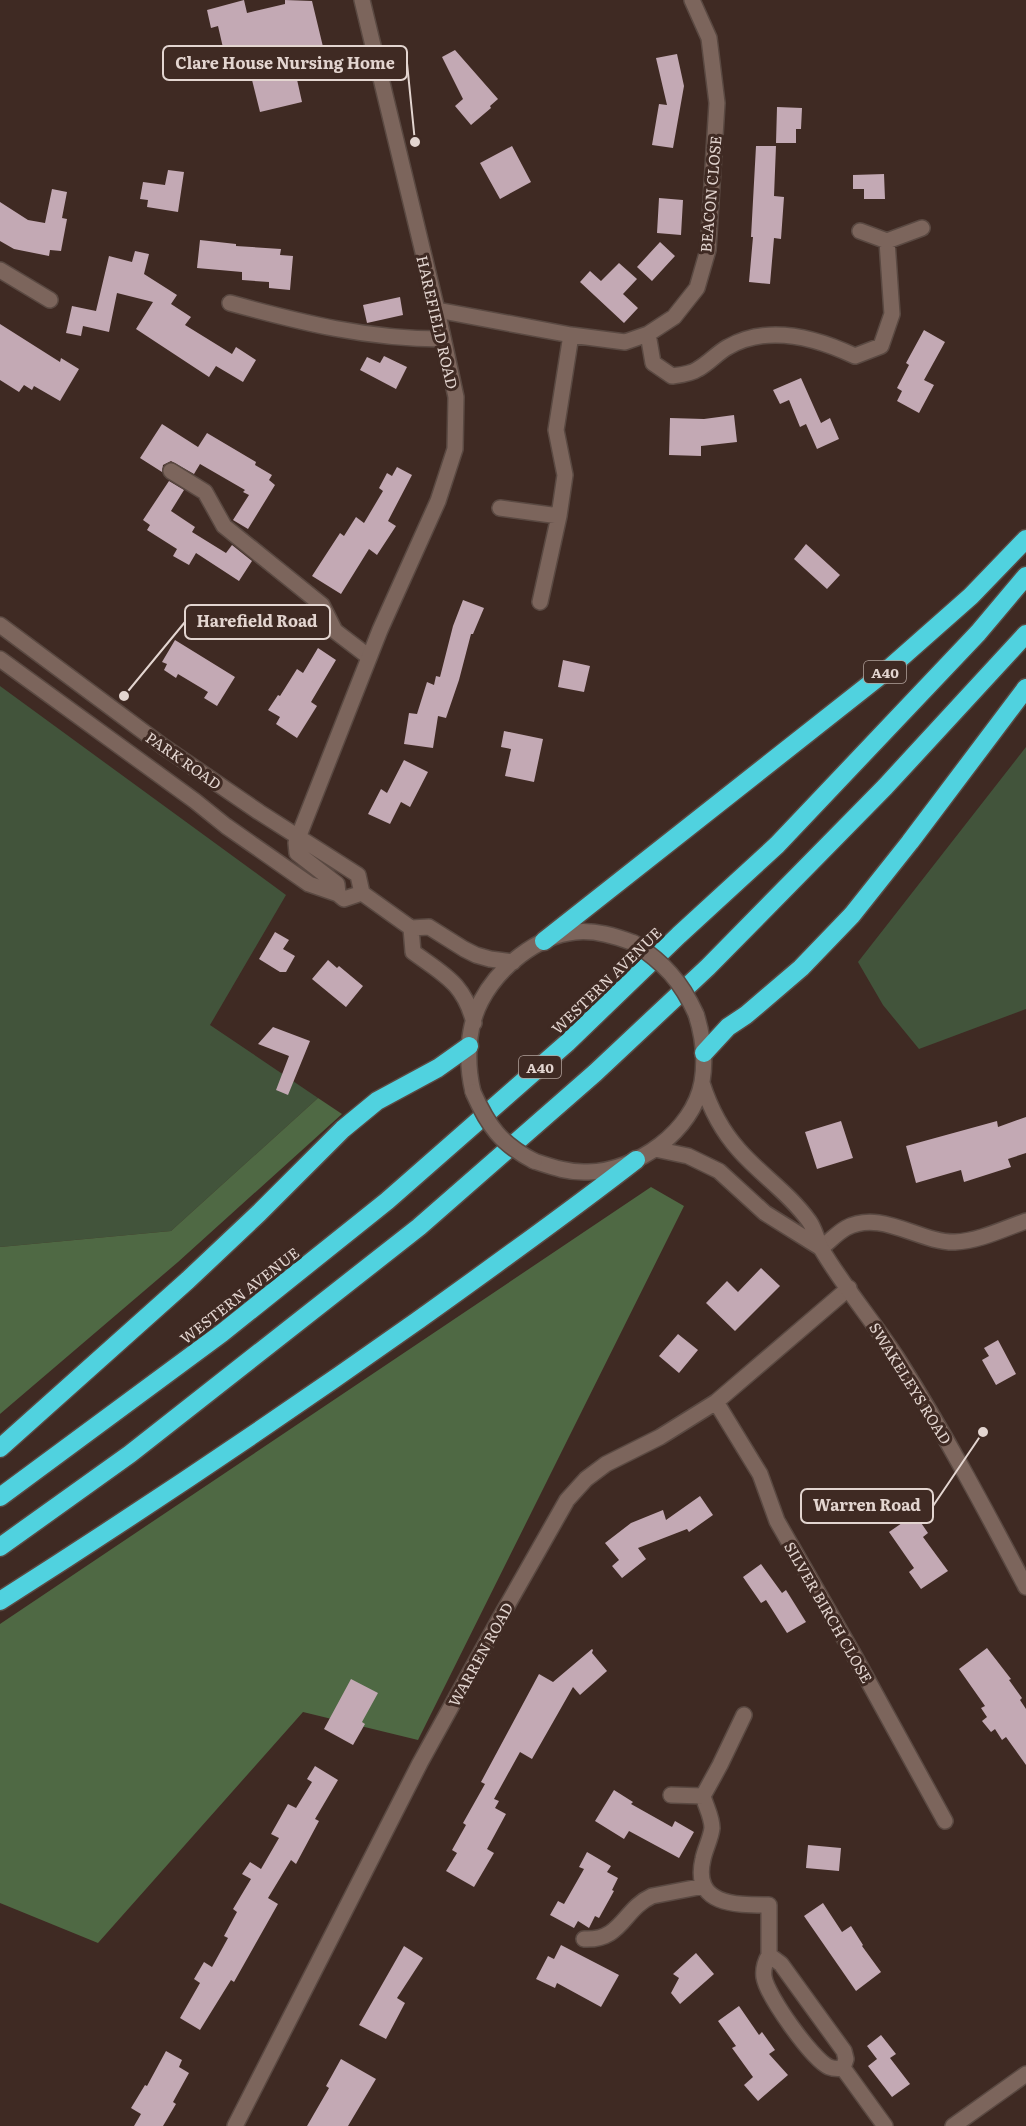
<svg xmlns="http://www.w3.org/2000/svg" width="1026" height="2126" font-family="Literata,serif">
  <rect width="100%" height="100%" fill="#3f2a23"/>
  <path fill="#42543b" d="M0,686L286,895L210,1025L318,1098L171,1231L0,1247Z
    M1026,747V1009L919,1049L883,1005L858,962Z"/>
  <path fill="#4f6944" d="M318,1098L342,1114L178,1262L0,1414V1247L171,1231Z
    M651,1187L684,1206L418,1740L303,1712L98,1943L0,1903V1624Z"/>
  <path fill="#c3a9b4" d="M244,0L247,13L285,4V0L312,1L331,80L296,75L302,102L260,112L247,60L227,65L218,26L211,28L207,10Z
    M455,50L498,99L490,106L491,108L471,125L455,106L463,99L442,57Z
    M677,54L684,86L673,148L652,145L659,104L667,105L656,58Z
    M777,107L802,108L801,129H796V143H776Z
    M512,146L531,182L500,199L480,163Z
    M756,146H776L774,196L784,197L781,239L774,238L770,284L749,282L753,237H751Z
    M168,170L184,172L178,212L147,207L148,200L140,199L143,182L165,185Z
    M884,174L885,199H864V189H853V175Z
    M52,189L67,192L62,218L67,219L61,251L50,250L49,256L14,249L0,241V202L28,220L45,223Z
    M659,198L683,200L681,235L657,233Z
    M200,240L236,244V246L281,249L280,255L293,256L290,290L269,288V282L242,280V272L197,268Z
    M660,242L675,256L652,281L637,267Z
    M135,251L149,254L144,274L177,295L171,304L191,317L185,325L232,354L236,347L256,360L243,382L216,366L209,377L136,329L153,302L117,293L109,332L83,326L81,336L66,333L72,306L96,311L109,256L132,262Z
    M619,263L637,279L623,294L638,308L624,323L580,282L590,271L601,281Z
    M400,297L403,315L367,323L363,305Z
    M0,324L60,362L61,358L79,369L60,401L34,386L32,390L24,385L19,392L0,380Z
    M924,330L945,342L924,380L934,385L919,413L897,401L902,391L897,388L909,365L906,363Z
    M384,356L407,367L396,389L360,370L367,357L380,363Z
    M801,378L821,423L830,418L839,439L817,449L806,424L800,427L789,400L780,404L773,390Z
    M734,415L737,442L701,446V456L669,455L670,418L704,419Z
    M162,424L198,447L207,433L256,462L255,465L272,475L269,480L275,485L248,529L233,520L249,495L243,492L245,490L200,464L194,474L171,461L163,465L162,472L140,458Z
    M397,467L412,475L388,521L396,526L377,555L369,549L341,594L312,576L340,533L344,536L356,517L364,523L383,491L379,488L387,473L392,476Z
    M169,481L184,490L171,511L195,527L192,532L226,553L232,545L252,561L239,581L196,553L189,565L173,556L177,549L147,530L150,525L143,520Z
    M806,544L840,575L827,589L794,559Z
    M463,600L484,608L473,634H471L459,680L446,718L438,716L433,748L404,744L409,713L417,714L427,682L434,685L436,676L440,677L453,626Z
    M175,640L235,677L217,706L204,698L208,692L178,674L176,678L164,670L167,664L162,662Z
    M318,648L336,660L311,702L317,706L297,738L276,724L280,717L268,710L278,695L280,696L297,669L303,673Z
    M563,660L590,666L584,692L558,687Z
    M504,731L543,739L534,782L505,776L511,749L501,747Z
    M404,760L428,772L410,807L401,802L390,824L368,814L381,789L387,793Z
    M275,932L289,940L283,949L295,956L286,972H280L259,959Z
    M328,960L337,968L339,966L363,986L346,1007L312,979Z
    M273,1027L310,1041L288,1095L276,1090L289,1056L258,1044Z
    M1026,1117V1153L1008,1159L1011,1167L964,1182L961,1170L916,1183L906,1146L997,1121L998,1127Z
    M841,1121L853,1158L817,1169L805,1132Z
    M761,1268L780,1286L735,1331L706,1303L727,1281L738,1292Z
    M678,1334L698,1350L679,1373L659,1356Z
    M998,1340L1016,1374L996,1385L982,1360L989,1356L984,1348Z
    M700,1496L713,1515L689,1532L687,1529L638,1548L646,1559L622,1578L612,1566L619,1560L605,1543L631,1523L663,1510L666,1520Z
    M915,1514L928,1533L923,1537L948,1571L921,1589L909,1572L914,1568L889,1532Z
    M761,1564L782,1593L786,1590L806,1622L787,1633L766,1600L761,1603L743,1577Z
    M987,1648L1011,1679L1009,1680L1022,1698L1020,1700L1026,1709V1765L1006,1737L1002,1740L995,1729L991,1732L982,1721L987,1717L981,1708L985,1706L959,1669Z
    M592,1649L593,1650L592,1653L607,1671L580,1695L573,1687L532,1759L520,1752L494,1799L499,1801L495,1808L506,1814L487,1849L494,1853L474,1887L446,1871L457,1853L452,1850L466,1825L463,1823L485,1784L481,1782L539,1674L553,1682Z
    M351,1679L378,1693L362,1722L365,1724L353,1745L324,1729Z
    M315,1766L338,1780L315,1819L319,1821L296,1864L291,1860L268,1898L278,1904L234,1982L231,1980L200,2030L180,2018L200,1983L194,1979L204,1962L212,1967L228,1938L224,1936L237,1912L233,1909L251,1879L242,1874L250,1862L261,1869L279,1838L271,1834L288,1804L296,1808L312,1782L307,1779Z
    M614,1790L633,1802L631,1804L672,1827L675,1821L694,1832L679,1858L629,1831L624,1839L595,1821Z
    M808,1845L841,1848L839,1871L806,1868Z
    M587,1852L611,1866L607,1872L618,1878L612,1890L614,1891L599,1918L595,1916L589,1928L578,1921L574,1928L550,1915L558,1901L564,1904L584,1869L579,1867Z
    M823,1903L842,1932L851,1926L863,1945L862,1946L881,1972L856,1991L804,1916Z
    M561,1945L619,1975L601,2007L557,1983L555,1988L536,1979L548,1956L554,1959Z
    M404,1946L423,1958L397,1998L405,2003L386,2039L359,2025Z
    M696,1953L714,1974L680,2004L671,1993L679,1978L673,1974Z
    M739,2006L759,2035L762,2032L775,2050L769,2054L788,2075L758,2101L744,2085L753,2077L732,2048L736,2046L718,2021Z
    M881,2035L896,2054L890,2058L910,2084L892,2097L868,2066L877,2059L867,2046Z
    M166,2051L182,2060L179,2067L189,2073L173,2102L176,2104L163,2126H134L141,2114L131,2108L145,2085L147,2086Z
    M341,2059L376,2079L348,2126H307L329,2088L326,2086Z"/>
  <g fill="none" stroke-linecap="round" stroke-linejoin="round">
    <defs>
      <path id="street" d="M860,231L887,241L922,228
        M0,270L50,300
        M230,303C303,323 367,339 443,339
        M437,310L571,335L625,342L648,334L674,317L697,288L708,250L717,103L709,38L692,0
        M648,334L653,363L672,376C680,375 691,374 698,369C709,363 717,353 728,347C768,324 817,338 855,356L881,346L892,314L887,241
        M171,471L205,492L224,526L322,605L335,631L369,657
        M500,508L559,516
        M540,602L559,516L565,475L556,430L571,335
        M821,1248C829,1242 837,1233 846,1228C881,1209 920,1243 955,1242C979,1241 1003,1229 1026,1221
        M716,1402L760,1474L777,1521L855,1657L945,1821
        M671,1795L703,1796L720,1765L744,1715
        M703,1796C706,1807 712,1817 712,1828C711,1838 705,1849 703,1859C692,1906 737,1905 769,1905V1955
        M584,1939C622,1941 623,1909 652,1896L704,1886
        M769,1955L781,1964L844,2051L846,2059L843,2068C838,2069 834,2069 829,2067C812,2059 767,1996 764,1977C763,1970 765,1962 769,1955Z
        M843,2068L885,2126
        M235,2126L420,1763L500,1618L567,1500L586,1479L606,1464L660,1437L716,1402L849,1288
        M953,2126L1026,2074"/>
      <path id="secondary" d="M0,625L164,747L259,812L358,875L362,893L411,928L429,927L464,949L476,955L490,959L513,962
        M0,659L195,801L226,826L309,884L338,894L344,899L362,893
        M338,894L337,884L297,853L296,843L380,630L438,501L455,449L456,397L437,310L362,0
        M411,928L413,952C444,975 464,983 474,1023
        M702,1083C710,1108 721,1130 739,1150C761,1175 789,1193 809,1221C815,1229 817,1241 822,1250C844,1287 873,1321 897,1358C944,1432 985,1509 1026,1587
        M473,1092C466,1063 467,1028 481,1001C499,967 537,936 575,932C596,930 615,936 634,943
        M655,1149L688,1156L719,1171L765,1213L821,1248
        M534,1161C552,1167 569,1173 588,1172C637,1171 693,1131 702,1082C706,1058 703,1036 696,1014"/>
      <path id="highway" d="M544,941L885,672L971,596L1026,539
        M704,1053L728,1027L746,1015L801,968L852,915L910,842L1026,688
        M0,1448L188,1280L259,1213L343,1129L377,1101L438,1068L469,1046
        M0,1497L222,1333L387,1201L567,1043L679,935L777,845L978,633L1026,576
        M0,1547L130,1454L419,1227L595,1073L708,967L885,787L1026,634
        M0,1601C141,1511 280,1418 417,1321C491,1268 564,1216 636,1160"/>
    </defs>
    <use href="#street" stroke="#5a4942" stroke-width="18"/>
    <use href="#secondary" stroke="#5a4942" stroke-width="18"/>
    <use href="#highway" stroke="#5a4942" stroke-width="21"/>
    <use href="#street" stroke="#7c655c" stroke-width="15"/>
    <use href="#secondary" stroke="#7c655c" stroke-width="15"/>
    <use href="#highway" stroke="#50d2df" stroke-width="18"/>
    <defs>
      <path id="secondary-bridge" d="M634,943C664,963 681,981 696,1014
        M473,1092C488,1126 501,1144 534,1161"/>
    </defs>
    <use href="#secondary-bridge" stroke="#5a4942" stroke-width="18" stroke-linecap="butt"/>
    <use href="#secondary-bridge" stroke="#7c655c" stroke-width="15"/>
  </g>
  <g text-anchor="middle" dominant-baseline="central" stroke-width="6" stroke-linejoin="round" paint-order="stroke">
    <g fill="#3f2a23" stroke="#b2a29c" stroke-width="1.5">
      <rect x="864" y="661" width="42" height="22" rx="4.5"/>
      <rect x="519" y="1056" width="42" height="22" rx="4.5"/>
    </g>
    <g font-size="14" font-weight="bold" fill="#e3d5d0">
      <text x="885" y="672">A40</text>
      <text x="540" y="1067">A40</text>
    </g>
    <g font-size="15" fill="#e3d5d0" stroke="#3f2a23">
      <text transform="translate(710 194) rotate(-85)">BEACON CLOSE</text>
      <text transform="translate(438 322) rotate(77)">HAREFIELD ROAD</text>
      <text transform="translate(184 760) rotate(35)">PARK ROAD</text>
      <text transform="translate(606 980) rotate(-44)">WESTERN AVENUE</text>
      <text transform="translate(239 1295) rotate(-38)">WESTERN AVENUE</text>
      <text transform="translate(911 1383) rotate(58)">SWAKELEYS ROAD</text>
      <text transform="translate(829 1612) rotate(60)">SILVER BIRCH CLOSE</text>
      <text transform="translate(480 1654) rotate(-61)">WARREN ROAD</text>
    </g>
  </g>
  <path fill="none" stroke="#e3d5d0" stroke-width="2" d="M415 142L407 63M124 696L185 622M983 1432L933 1506"/>
  <g fill="#e3d5d0" stroke="#3f2a23" stroke-width="2">
    <circle cx="415" cy="142" r="6"/>
    <circle cx="124" cy="696" r="6"/>
    <circle cx="983" cy="1432" r="6"/>
  </g>
  <g fill="#3f2a23" stroke="#e3d5d0" stroke-width="2">
    <rect x="163" y="46" width="244" height="34" rx="6"/>
    <rect x="185" y="605" width="145" height="34" rx="6"/>
    <rect x="801" y="1489" width="132" height="34" rx="6"/>
  </g>
  <g font-size="16" text-anchor="middle" font-weight="bold" fill="#e3d5d0">
    <text x="285" y="69">Clare House Nursing Home</text>
    <text x="257" y="627">Harefield Road</text>
    <text x="867" y="1511">Warren Road</text>
  </g>
</svg>
